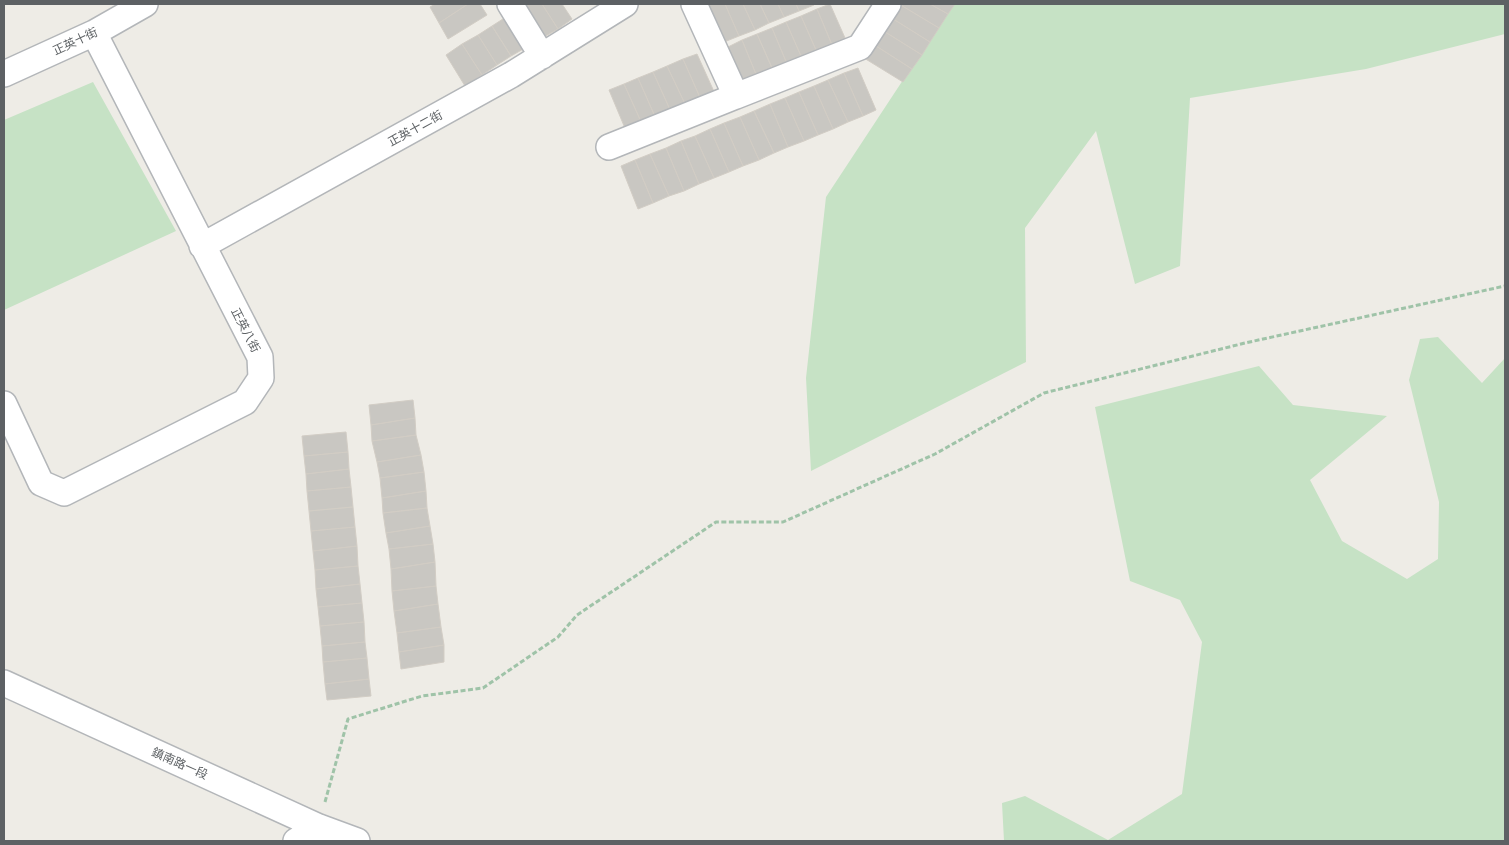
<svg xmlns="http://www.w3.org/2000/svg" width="1509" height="845" font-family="'IBM Plex Sans','Noto Sans TC',sans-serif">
  <rect width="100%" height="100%" fill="#eeece6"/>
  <path fill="#c6e2c5" d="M953,4H1505V34L1366,69L1190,98L1180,266L1135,284L1096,131L1025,228L1026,362L811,471L806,378L826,197Z
    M93,82L176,231L4,310V120Z
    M1438,337L1482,383L1505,358V841H1004L1002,803L1025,796L1108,840L1182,794L1202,642L1180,600L1130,581L1095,407L1259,366L1293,405L1387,416L1310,480L1342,541L1407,579L1438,559L1439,502L1409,380L1420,339Z"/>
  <path fill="#c9c7c2" stroke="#d2cdc5" d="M435,4H468L439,23L430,7Z
    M468,4H480L487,15L448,39L439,23Z
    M529,4H542L558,29L542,38L523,7Z
    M542,4H562L572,19L558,29Z
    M707,4H725L739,36L724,42Z
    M725,4H743L755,30L739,36Z
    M743,4H760L769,23L755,30Z
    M760,4H778L784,17L769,23Z
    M778,4H796L799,11L784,17Z
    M796,4H814V5L799,11Z
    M830,4L849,47L835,52L817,9Z
    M899,4H930L948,14L939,28Z
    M899,4L939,28L930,42L890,17Z
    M930,4H955L948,14Z
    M817,9L835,52L820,59L801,16Z
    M801,16L820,59L805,65L786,22Z
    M506,17L525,48L511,56L492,26Z
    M890,17L930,42L922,55L882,30Z
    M786,22L805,65L790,71L772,28Z
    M492,26L511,56L497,65L478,35Z
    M772,28L790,71L776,77L757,34Z
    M882,30L922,55L912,69L873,44Z
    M757,34L776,77L760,84L742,40Z
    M478,35L497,65L482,75L462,44Z
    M742,40L760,84L746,89L726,48Z
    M462,44L482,75L465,86L446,55Z
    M873,44L912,69L903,82L864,58Z
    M697,54L716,96L702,102L683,59Z
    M683,59L702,102L687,108L667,66Z
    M667,66L687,108L672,114L653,72Z
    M858,68L876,110L863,116L844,73Z
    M653,72L672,114L657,121L638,78Z
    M844,73L863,116L848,122L828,80Z
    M638,78L657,121L643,126L624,84Z
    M828,80L848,122L833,129L814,86Z
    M624,84L643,126L627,133L609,90Z
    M814,86L833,129L818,135L799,92Z
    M799,92L818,135L804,141L785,98Z
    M785,98L804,141L788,147L770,104Z
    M770,104L788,147L774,153L754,111Z
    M754,111L774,153L759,160L740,117Z
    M740,117L759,160L743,166L724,123Z
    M724,123L743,166L729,172L710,129Z
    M710,129L729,172L714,178L695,136Z
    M695,136L714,178L699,184L681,141Z
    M681,141L699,184L684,191L666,148Z
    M666,148L684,191L669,196L650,154Z
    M650,154L669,196L653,203L635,160Z
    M635,160L653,203L638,209L621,166Z
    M413,400L415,418L371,425L369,405Z
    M415,418L416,435L372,441L371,425Z
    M346,432L348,452L304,456L302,436Z
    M416,435L421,455L377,462L372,441Z
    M348,452L349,469L306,474L304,456Z
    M421,455L424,472L380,478L377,462Z
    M349,469L351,487L307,491L306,474Z
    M424,472L426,491L382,498L380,478Z
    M351,487L353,507L309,511L307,491Z
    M426,491L427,508L383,513L382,498Z
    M353,507L355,527L311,531L309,511Z
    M427,508L430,526L386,533L383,513Z
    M430,526L433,544L389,549L386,533Z
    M355,527L357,546L313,551L311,531Z
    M433,544L435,562L391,569L389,549Z
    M357,546L358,566L315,570L313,551Z
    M435,562L436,586L392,591L391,569Z
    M358,566L360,584L316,589L315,570Z
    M360,584L362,603L318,607L316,589Z
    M436,586L438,604L394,611L392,591Z
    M362,603L364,622L320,626L318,607Z
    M438,604L441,627L397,633L394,611Z
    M364,622L365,642L322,646L320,626Z
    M441,627L444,645L399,652L397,633Z
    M365,642L367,658L323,662L322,646Z
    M444,645V662L401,669L399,652Z
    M367,658L369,679L325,684L323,662Z
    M369,679L371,696L327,700L325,684Z"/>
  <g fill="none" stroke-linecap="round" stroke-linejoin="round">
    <defs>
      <path id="minor" d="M510,4L542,56
        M694,4L736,96L860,47L888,4
        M4,74L94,33L145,4
        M609,147L736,96
        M202,246L511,75L625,4
        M4,404L41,483L64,493L245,402L261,378L260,357L94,33
        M4,683L319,827L357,841
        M296,841L319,827"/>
    </defs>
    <use href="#minor" stroke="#b3b6b9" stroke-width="28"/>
    <path stroke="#9fc3a8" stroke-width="3" stroke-dasharray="5 2.5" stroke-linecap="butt" d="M325,802L348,719L422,696L483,688L558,637L577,615L716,522H783L935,454L1044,393L1245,343L1505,286"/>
    <use href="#minor" stroke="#fff" stroke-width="25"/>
  </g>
  <g text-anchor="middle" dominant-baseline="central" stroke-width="4.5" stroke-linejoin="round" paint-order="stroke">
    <g font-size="12" fill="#5d6164" stroke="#fff">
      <text transform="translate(75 41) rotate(-25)">正英十街</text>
      <text transform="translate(415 128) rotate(-29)">正英十二街</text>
      <text transform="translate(246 330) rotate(63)">正英八街</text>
      <text transform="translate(180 763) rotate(24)">鎮南路一段</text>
    </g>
  </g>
  <rect width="1509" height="845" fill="none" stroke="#5d6164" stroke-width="10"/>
</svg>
